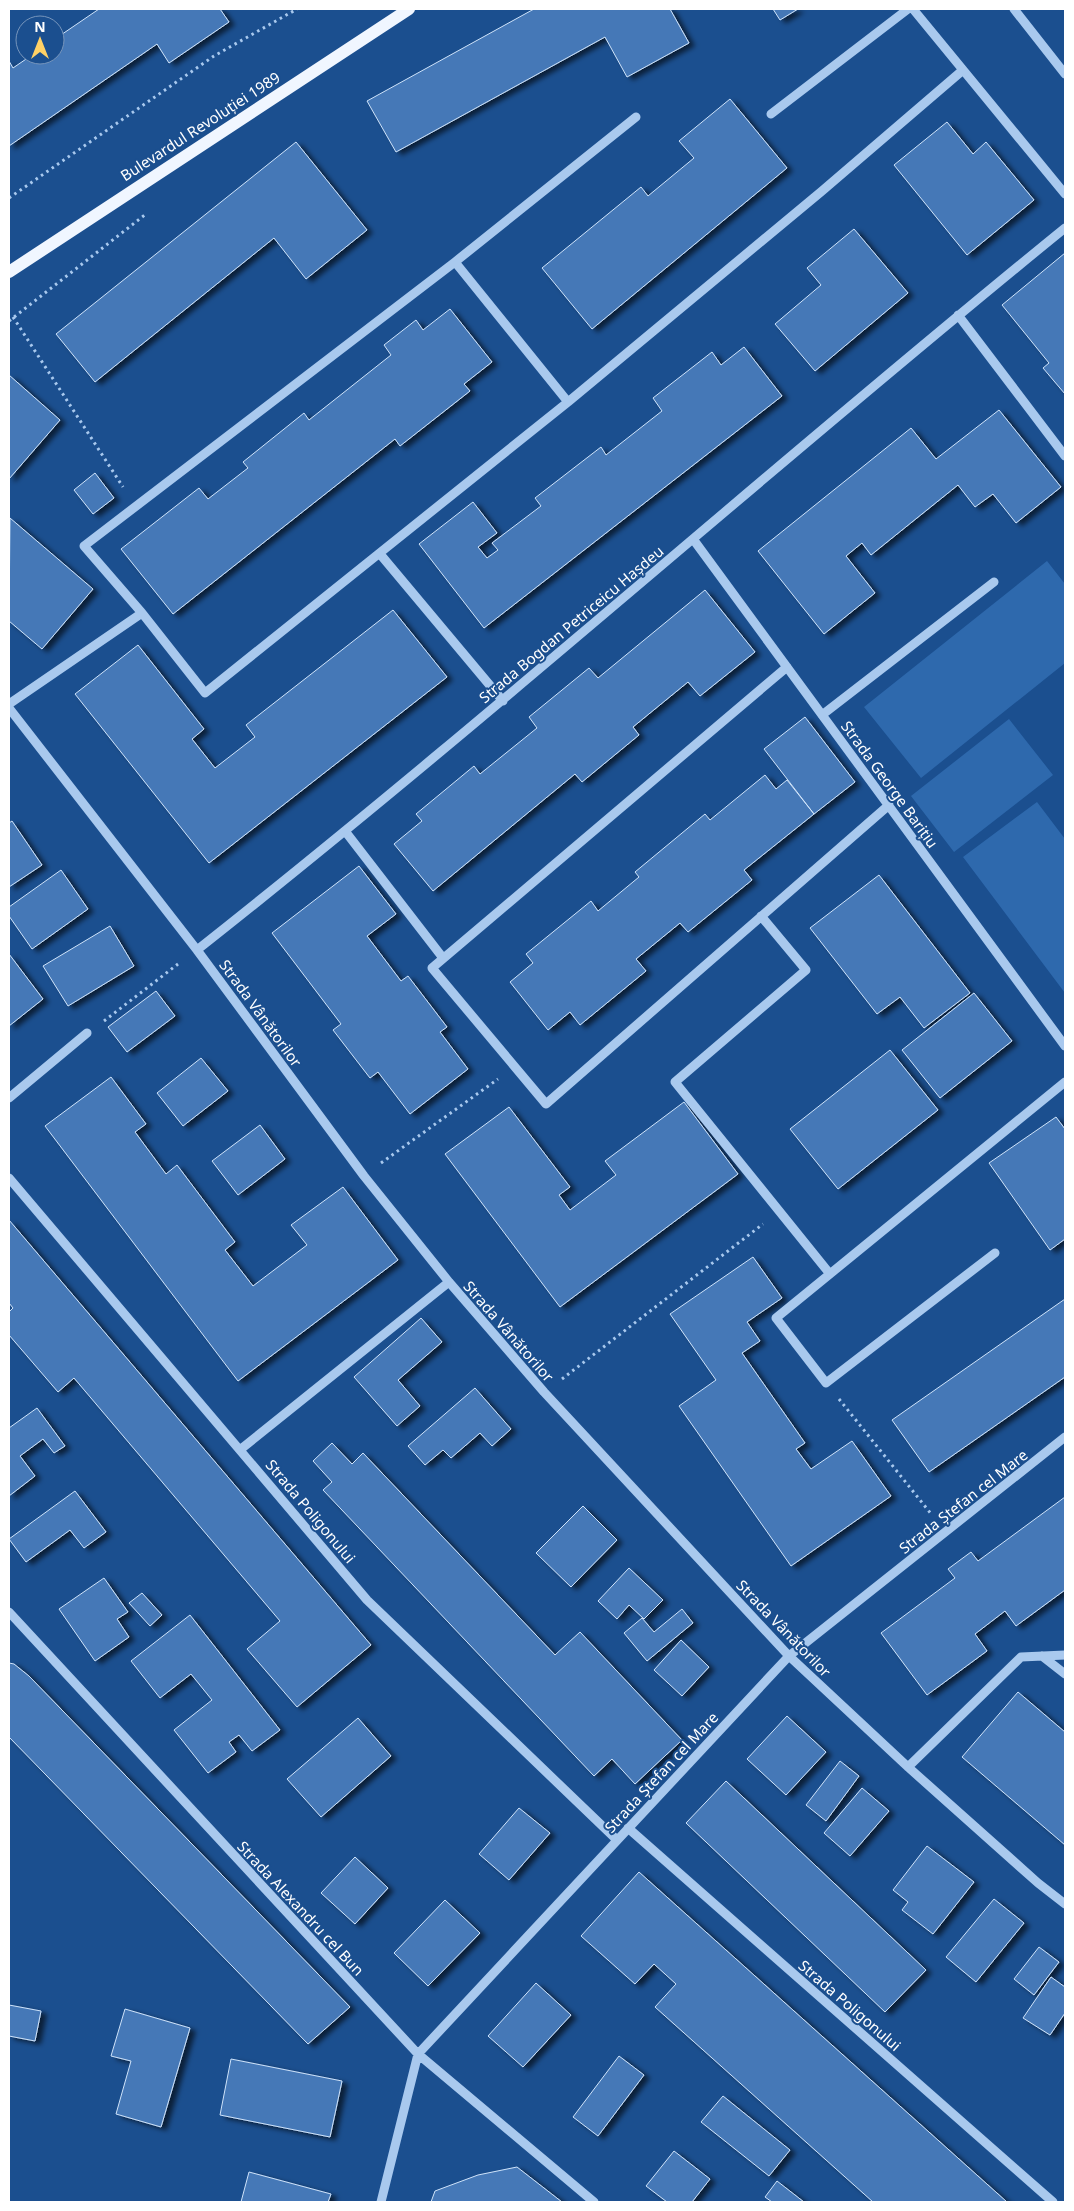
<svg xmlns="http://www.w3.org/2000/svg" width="1074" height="2211" font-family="'Noto Sans',sans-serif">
  <defs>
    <filter id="shadow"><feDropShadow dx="5.5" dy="3" stdDeviation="2.5" flood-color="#0009"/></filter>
  </defs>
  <rect width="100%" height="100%" fill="#1b4f8f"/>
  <path fill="#2e69ad" d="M1047,561L1065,584V663L921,778L864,707Z
    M1009,719L1053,775L954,852L911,796Z
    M1037,802L1065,839V993L963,857Z"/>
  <path fill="#4478b7" stroke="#cfe3fa" filter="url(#shadow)" d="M99,9H220L229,22L169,63L157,44L9,146V61L13,68L32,55H55V39Z
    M534,9H670L689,43L627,77L605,37L396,152L367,101Z
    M773,9H798L780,20Z
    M730,99L787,168L592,329L542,268L641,187L648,196L694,158L679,141Z
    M947,122L973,154L986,142L1034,200L967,255L894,165Z
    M296,142L367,230L306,279L274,238L95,382L56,334Z
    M854,229L908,293L815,371L775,324L821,285L807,268Z
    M1065,253V394L1043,368L1049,363L1002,305Z
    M450,309L492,362L464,384L470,391L400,446L395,439L173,614L121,549L199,488L208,499L248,468L243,462L304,413L309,420L391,355L384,345L416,320L423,330Z
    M744,347L782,396L484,628L419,544L473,502L497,533L478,547L487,558L498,550L492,543L541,506L535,498L601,447L606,455L662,411L653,398L712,352L721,365Z
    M9,375L60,420L9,479Z
    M999,410L1061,487L1016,523L993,494L975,507L958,485L871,555L862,543L846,556L875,593L824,634L758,551L911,428L936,459Z
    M95,473L114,498L93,514L74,490Z
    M10,518L93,589L42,649L9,621Z
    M705,590L755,652L700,696L688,682L633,727L639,735L582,782L575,774L433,891L394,844L422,821L416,814L474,766L480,774L537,728L529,717L589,668L598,678Z
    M393,610L447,677L209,863L75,694L138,645L204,729L192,739L215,768L255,737L246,725Z
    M805,717L855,782L814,814L764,749Z
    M765,775L776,789L787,780L814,814L744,870L752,880L688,932L680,923L636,959L646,971L580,1025L570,1012L548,1030L510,982L533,963L526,954L591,901L598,911L639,877L635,872L705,814L710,820Z
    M12,821L42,865L9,887V823Z
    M359,866L396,914L367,936L401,981L408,976L447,1027L440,1032L468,1069L410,1114L378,1072L370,1078L333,1030L341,1024L272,933Z
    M61,870L88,909L32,949L9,916V907Z
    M879,875L970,993L924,1028L900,997L877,1014L810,928Z
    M110,926L134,966L68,1006L43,966Z
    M9,954L43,999L9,1026Z
    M156,991L175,1016L127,1052L108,1027Z
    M974,993L1012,1041L940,1098L902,1050Z
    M890,1050L938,1110L838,1189L790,1129Z
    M201,1058L228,1091L183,1126L157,1093Z
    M111,1077L146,1124L135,1132L166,1174L177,1165L235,1242L225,1250L253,1286L307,1245L291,1225L343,1187L398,1260L238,1381L45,1126Z
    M684,1102L738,1174L560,1307L445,1154L509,1107L570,1187L559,1195L570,1210L616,1175L605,1161Z
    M1056,1117L1065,1129V1239L1050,1250L989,1163Z
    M260,1125L285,1159L238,1195L212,1161Z
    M9,1220L371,1645L297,1707L247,1649L280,1621L74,1378L58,1392L9,1335V1312L13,1308L9,1303Z
    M753,1257L782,1298L747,1322L760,1341L742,1353L805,1443L796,1449L811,1469L852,1441L891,1496L791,1566L679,1406L716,1380L670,1314Z
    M1065,1299V1377L929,1472L892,1420Z
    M421,1318L442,1342L398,1380L420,1406L397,1426L354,1377Z
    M475,1388L511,1429L492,1446L480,1433L451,1458L443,1450L425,1465L408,1446Z
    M37,1408L65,1446L54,1453L43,1439L20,1456L35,1476L9,1496V1428Z
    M332,1443L352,1464L363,1453L555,1655L580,1632L682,1740L635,1784L612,1759L594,1776L323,1490L332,1482L313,1461Z
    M75,1491L106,1532L84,1548L70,1530L26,1562L9,1539Z
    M1065,1497V1590L1016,1626L1005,1611L975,1634L987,1651L927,1695L881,1633L955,1578L948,1569L971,1552L978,1561Z
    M583,1506L617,1540L571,1587L536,1553Z
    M629,1568L663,1600L644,1619L629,1605L617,1619L598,1601Z
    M104,1578L128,1612L117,1619L129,1637L95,1661L59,1609Z
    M142,1593L162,1615L150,1626L129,1603Z
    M682,1609L693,1623L647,1661L624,1633L642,1618L654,1632Z
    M190,1615L280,1730L252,1751L239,1735L229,1742L236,1752L208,1773L174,1730L212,1700L191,1674L160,1698L131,1661Z
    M681,1640L709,1667L682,1696L654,1670Z
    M9,1663L14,1664L29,1676L350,2007L308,2044L9,1737Z
    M1018,1692L1065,1732V1845L962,1757Z
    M787,1716L826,1752L786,1795L747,1759Z
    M358,1718L391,1756L321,1817L287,1779Z
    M840,1761L859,1776L826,1821L806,1805Z
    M726,1781L926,1970L885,2012L686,1823Z
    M862,1788L889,1811L850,1856L824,1833Z
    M519,1808L550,1833L509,1880L479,1854Z
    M927,1846L974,1882L933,1934L902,1910L908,1902L893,1890Z
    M355,1857L388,1888L355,1924L321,1893Z
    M639,1872L1007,2202H873L655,2007L676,1984L654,1964L635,1984L581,1936Z
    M994,1899L1024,1923L976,1982L946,1957Z
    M445,1900L480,1933L428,1986L394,1953Z
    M1039,1947L1059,1962L1034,1995L1014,1979Z
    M1051,1977L1065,1987V2013L1050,2035L1023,2018Z
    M536,1983L571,2015L523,2067L488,2036Z
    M9,2005L41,2011L35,2041L9,2036Z
    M125,2009L190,2028L161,2127L116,2114L131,2061L111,2056Z
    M619,2056L644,2075L598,2136L573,2117Z
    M231,2059L342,2081L330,2137L220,2115Z
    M723,2096L790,2150L769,2176L701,2122Z
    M674,2151L710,2179L692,2202H667L646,2186Z
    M517,2167L562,2202H431L435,2191L478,2175Z
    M249,2172L331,2194L328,2202H241Z
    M777,2181L804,2202H772L765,2197Z"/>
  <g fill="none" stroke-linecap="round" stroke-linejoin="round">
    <path stroke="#a9c9ee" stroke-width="3" stroke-dasharray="2.5 4" stroke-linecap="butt" d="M9,198L214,56L297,9
      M13,317L123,487
      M9,321L146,214
      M104,1021L178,964
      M381,1163L498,1079
      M562,1379L763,1224
      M839,1399L932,1515"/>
    <path stroke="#a9c9ee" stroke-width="9" d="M913,9L1065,194
      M1014,9L1065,74
      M771,114L908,9
      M455,262L568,402L822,191L963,70
      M958,315L1065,456
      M568,402L205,693L142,613L84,546L455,262L636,117
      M693,539L1065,1046
      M380,554L503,701
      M787,667L432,968L546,1104L889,805
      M9,704L142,613
      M9,708L197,950L364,1176L449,1282L544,1392L789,1656L908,1767L1038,1883L1065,1904
      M822,715L994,582
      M345,831L443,958
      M761,916L806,970L675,1082L830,1274
      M197,950C492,717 773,465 1065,228
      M9,1098L87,1033
      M9,1178L367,1600L617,1840
      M995,1253L826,1383L776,1318L1065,1082
      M241,1449L449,1282
      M9,1612L418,2054L594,2202
      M1042,1656L1065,1674
      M908,1767L1021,1657L1065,1655
      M628,1828L1053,2202
      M381,2202L418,2054L789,1656L1065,1437"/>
    <path stroke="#f0f6ff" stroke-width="12" d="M9,272L409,9"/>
  </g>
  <g text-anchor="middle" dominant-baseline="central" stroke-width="4" stroke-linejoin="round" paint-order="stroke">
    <g font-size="15" fill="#fff" stroke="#1b4f8f">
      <text transform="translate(200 126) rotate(-33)">Bulevardul Revoluției 1989</text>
      <text transform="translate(571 624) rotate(-40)">Strada Bogdan Petriceicu Hașdeu</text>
      <text transform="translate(890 784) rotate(54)">Strada George Barițiu</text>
      <text transform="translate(261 1013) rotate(54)">Strada Vânătorilor</text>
      <text transform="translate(509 1331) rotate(49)">Strada Vânătorilor</text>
      <text transform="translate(963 1501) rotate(-38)">Strada Ștefan cel Mare</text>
      <text transform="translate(311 1511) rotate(50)">Strada Poligonului</text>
      <text transform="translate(784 1628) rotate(46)">Strada Vânătorilor</text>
      <text transform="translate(661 1772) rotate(-47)">Strada Ștefan cel Mare</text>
      <text transform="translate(301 1908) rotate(47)">Strada Alexandru cel Bun</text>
      <text transform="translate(850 2005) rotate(41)">Strada Poligonului</text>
    </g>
  </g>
  <rect width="1074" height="2211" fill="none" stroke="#ffffff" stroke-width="20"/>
  <g transform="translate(40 40)"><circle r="24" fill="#1b4f8f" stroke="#7695bc"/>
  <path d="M0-4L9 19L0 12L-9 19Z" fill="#ffd166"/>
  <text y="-8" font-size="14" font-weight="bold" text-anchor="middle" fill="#ffffff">N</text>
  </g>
</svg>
